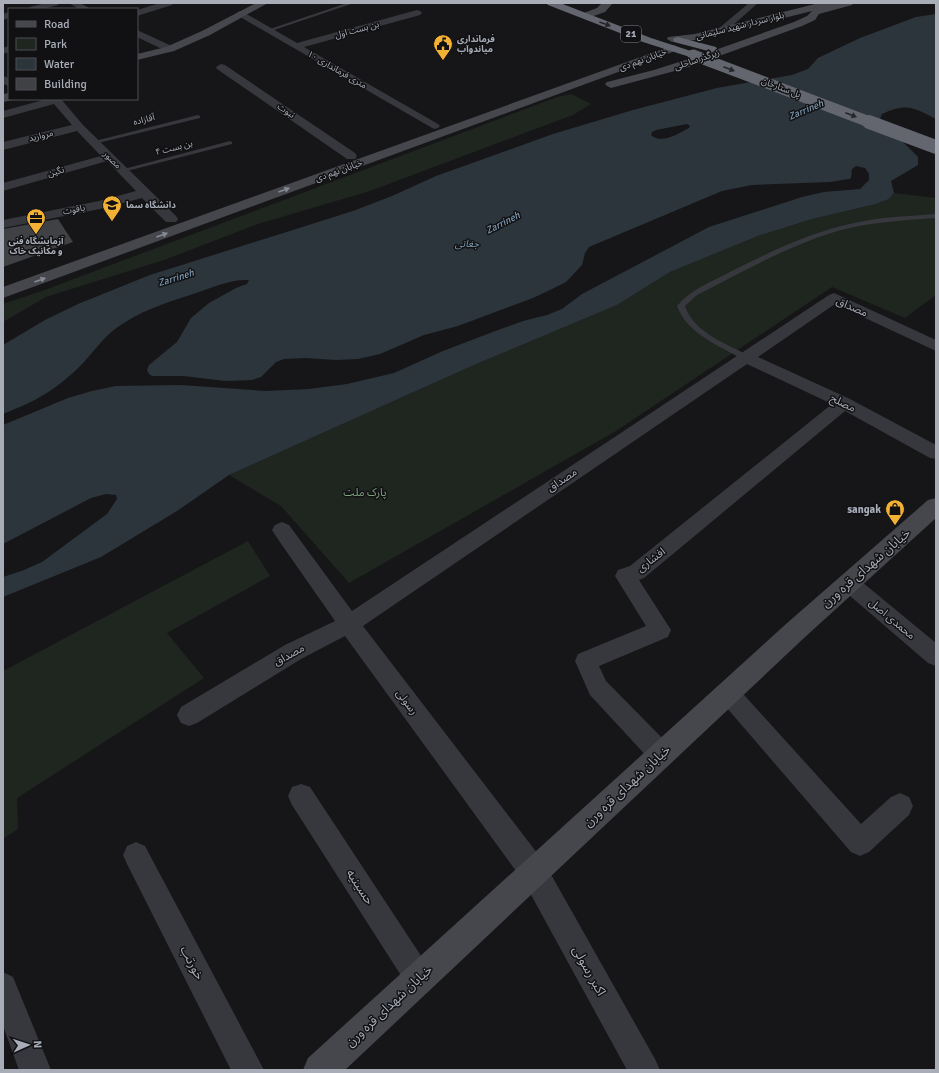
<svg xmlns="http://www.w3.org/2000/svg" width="939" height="1073" font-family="Signika,'Noto Sans Arabic',sans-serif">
  <rect width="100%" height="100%" fill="#161618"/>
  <path fill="#1e261f" d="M571,94L591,104L573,115L370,191L258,224L164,260L46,297L3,322V304L42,291L557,97Z
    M894,193L936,198V295L905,318L832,287L616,431L349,583L281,506L229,475L474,365L617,305L670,272L758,236L812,219L876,204L889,199Z
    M248,541L270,576L167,633L204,678L17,798L18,829L3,839V671Z"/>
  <path fill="#2c353c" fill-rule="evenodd" d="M936,14V119C913,107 906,103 882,114L880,119L918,157V165L891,181L894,193L889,199L876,204L812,219L758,236L670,272L617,305L474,365L229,475L177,511L101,557L3,597V577L24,570L42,562L107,514L117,499L116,495L106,494L91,498L3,544V425L68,398L92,391L116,386L181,385L266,391L309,389L347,384L394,373L443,351L490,333L523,321L547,315L562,309L582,294L709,227L802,197L824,192L860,189L869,180V174L865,168L856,166L852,169L851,178L849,179L830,182L752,185L722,191L589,247L585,253L582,265L566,282L552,289L533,298L458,326L424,335L380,354L358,359L336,360L305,358L284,359L276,362L261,377L252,380L226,381L183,376H152L149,374L147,370L149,365L177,342L191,318L209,303L236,288L247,284L249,280C231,279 213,287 196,293C168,302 139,311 115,329C103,338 95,350 84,362C59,388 37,401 3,414V345L45,320L78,304L150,275L353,211L392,196L436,176L553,134L633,110L717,88L792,75L808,69L818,58L860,38L916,17ZM687,124L690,126L689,128C679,133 662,145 651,135L652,132L656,130Z"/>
  <path fill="#404145" d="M58,219L73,242L3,267V229Z"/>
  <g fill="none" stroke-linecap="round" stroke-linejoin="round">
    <path fill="#37383d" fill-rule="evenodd" d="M347,3H354L271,31L267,30Z
      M198,115L200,116V118L94,144L91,142Z
      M230,141L232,142V144L123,172L120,170Z
      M936,214V218C906,220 875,222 845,229C792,243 745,271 697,295L685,306C694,333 727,344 750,356V360H744C720,346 687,334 677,306C691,289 711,282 730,272C770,252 810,232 854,223C881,217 909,216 936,214Z"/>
    <path fill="#37383d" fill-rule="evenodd" d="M45,3H59L58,5L43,9H28L30,7Z
      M69,3H80L91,9H79Z
      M160,3H173L172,5L137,16V10Z
      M749,3H758L724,33H718L716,31L718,29Z
      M417,10L420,11L422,13L420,15L304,47L438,124L440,126L438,128L434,129L235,14L240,11L243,12L297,43Z
      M9,12V18L3,20V14Z
      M137,30L174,47L175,49L170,52L166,51L137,37Z
      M9,46V52L3,54V48Z
      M221,64L225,65L355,153L357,156L355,159H347L217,69L216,67Z
      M3,76L9,78V86L3,84Z
      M47,99H61L83,125L176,216L178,219L176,222H166L142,198L100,209L3,228V220L99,201L136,191L107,161L3,191V183L101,156L77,131L3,150V142L72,125L54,104L3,118V111Z
      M834,293L936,340V351L835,304L758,357L850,399L936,445V459L930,458L845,411L644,578L639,580L671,630L668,637L599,666L606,681L670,746L673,754L670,762L661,765L652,762L590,695L575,661L578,654L646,626L615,576L618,570L630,566L832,404L747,364L363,626L544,862L655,1059L660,1070H627L524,882L345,636L301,659L197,723L189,726L181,723L177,715L181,707L285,645L335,621L275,535L272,530L275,525L282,522L289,525L352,611L829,295Z
      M849,575L856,577L936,643V666L928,663L842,589L839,583L842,577Z
      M728,683L736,686L861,824L891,797L900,793L909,797L913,806L909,815L869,852L860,856L851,852L720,700L716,693L720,686Z
      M301,784L310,787L429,968L434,978L429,988L419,993L409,988L292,805L288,796L292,787Z
      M136,842L145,846L264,1070H231L127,864L123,855L127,846Z
      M3,972L13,977L51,1070H19L3,1026Z"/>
    <path fill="#45474d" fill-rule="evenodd" d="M256,3H268L210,35L174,51L137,60V54L166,47L202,31Z
      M602,3H613L605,12L585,19L580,16L581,14L597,8Z
      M819,3H854L852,5L819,14L815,20L802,26L686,68L611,88L607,86L605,84L607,82L654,70L701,55L794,22L807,16L812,11L695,40L672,42L667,39L668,37L695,34Z
      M674,45L679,48L678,50L3,298V287Z
      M9,93V99L13,100L3,102V94Z
      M936,498V518L804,638L345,1070H303L308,1058L786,624L928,500Z"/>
    <path fill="#63666e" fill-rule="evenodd" d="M546,3H560L651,38L697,53L699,55L693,58L643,42L548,5Z
      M678,37L716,47L717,49L712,52L674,42L673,40L674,38Z"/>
    <path stroke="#63666e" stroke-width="11" d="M693,55L872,123"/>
    <path stroke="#63666e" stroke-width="14" d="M869,122L936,147"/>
  </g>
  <defs><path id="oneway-solid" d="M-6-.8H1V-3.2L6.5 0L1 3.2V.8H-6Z"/></defs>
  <g fill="#26262a">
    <use href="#oneway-solid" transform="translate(605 24) rotate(20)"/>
    <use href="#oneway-solid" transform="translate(729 69) rotate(21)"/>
    <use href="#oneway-solid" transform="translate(851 115) rotate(21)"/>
  </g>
  <g fill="#858993">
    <use href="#oneway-solid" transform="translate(284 190) rotate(-20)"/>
    <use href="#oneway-solid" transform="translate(162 235) rotate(-20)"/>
    <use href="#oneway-solid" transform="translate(40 280) rotate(-20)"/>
  </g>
  <defs>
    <symbol id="civic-pin" viewBox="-11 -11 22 30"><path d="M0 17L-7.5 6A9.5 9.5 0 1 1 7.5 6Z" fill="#f2b134" stroke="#111113"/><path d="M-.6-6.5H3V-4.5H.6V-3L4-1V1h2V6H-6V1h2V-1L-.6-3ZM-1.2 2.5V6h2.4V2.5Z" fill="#111"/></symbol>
    <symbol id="university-pin" viewBox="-11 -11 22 30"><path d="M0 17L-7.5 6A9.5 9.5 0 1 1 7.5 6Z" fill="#f2b134" stroke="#111113"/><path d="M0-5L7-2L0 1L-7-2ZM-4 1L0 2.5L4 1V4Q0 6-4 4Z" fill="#111"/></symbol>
    <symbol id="office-pin" viewBox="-11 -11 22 30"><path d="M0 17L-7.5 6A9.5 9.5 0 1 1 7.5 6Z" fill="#f2b134" stroke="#111113"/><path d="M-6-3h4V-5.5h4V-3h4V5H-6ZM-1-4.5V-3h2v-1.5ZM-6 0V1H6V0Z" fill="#111"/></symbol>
    <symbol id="shop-pin" viewBox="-11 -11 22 30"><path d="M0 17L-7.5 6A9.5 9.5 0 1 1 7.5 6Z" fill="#f2b134" stroke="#111113"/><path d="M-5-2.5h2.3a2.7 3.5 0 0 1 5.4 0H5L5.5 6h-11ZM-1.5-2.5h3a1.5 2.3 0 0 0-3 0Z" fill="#111"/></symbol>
  </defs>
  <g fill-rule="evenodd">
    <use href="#civic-pin" x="432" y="33" width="22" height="30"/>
    <use href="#university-pin" x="101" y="194" width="22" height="30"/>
    <use href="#office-pin" x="25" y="207" width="22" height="30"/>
    <use href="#shop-pin" x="884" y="498" width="22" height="30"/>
  </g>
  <g text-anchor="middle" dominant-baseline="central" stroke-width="3" stroke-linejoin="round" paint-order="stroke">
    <g font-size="9" fill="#a8adb8" stroke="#111113">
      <text transform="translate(740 26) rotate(-14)">بلوار سردار شهید سلیمانی</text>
      <text transform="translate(357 30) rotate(-15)">بن بست اول</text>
      <text transform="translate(643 60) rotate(-20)">خیابان نهم دی</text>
      <text transform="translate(697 60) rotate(-19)">زیرگذر ساحلی</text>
      <text transform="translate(337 70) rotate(30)">۱۰ متری فرمانداری</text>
      <text transform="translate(781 88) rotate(21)">پل ستارخان</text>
      <text transform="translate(286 111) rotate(34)">نبوت</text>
      <text transform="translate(144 120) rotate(-14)">آقازاده</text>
      <text transform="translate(41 136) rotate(-14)">مروارید</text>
      <text transform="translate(174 148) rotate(-14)">بن بست ۴</text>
      <text transform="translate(112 160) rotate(45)">مصور</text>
      <text transform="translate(339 171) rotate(-20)">خیابان نهم دی</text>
      <text transform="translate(56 172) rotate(-16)">نگین</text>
      <text transform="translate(74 210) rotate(-11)">یاقوت</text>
    </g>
    <g font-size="9" font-weight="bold" fill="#a8adb8" stroke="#111113" text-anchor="start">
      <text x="457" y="39">فرمانداری<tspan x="457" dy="10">میاندوآب</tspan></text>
      <text x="126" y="205">دانشگاه سما</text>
      <text x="36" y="241" text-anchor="middle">آزمایشگاه فنی<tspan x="36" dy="10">و مکانیک خاک</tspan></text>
    </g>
    <rect fill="#111113" stroke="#7b7e86" stroke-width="1" x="621" y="26" width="20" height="16" rx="3"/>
    <g font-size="10" font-weight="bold" fill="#a8adb8">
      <text x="631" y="34">21</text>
    </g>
    <g font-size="10" font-style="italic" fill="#7f9bb3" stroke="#111113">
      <text transform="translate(806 110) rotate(-23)">Zarrineh</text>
      <text transform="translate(503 223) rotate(-27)">Zarrineh</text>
      <text x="467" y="244">جغاتی</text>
      <text transform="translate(176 278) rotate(-17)">Zarrineh</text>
    </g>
    <g font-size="11" fill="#a8adb8" stroke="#111113">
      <text transform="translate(852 307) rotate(23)">مصداق</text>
      <text transform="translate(843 403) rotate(26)">مصلح</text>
      <text transform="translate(562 480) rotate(-34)">مصداق</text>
      <text transform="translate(651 560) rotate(-37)">افشاری</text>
      <text transform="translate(892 619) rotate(40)">محمدی اصل</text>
      <text transform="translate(289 655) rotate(-29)">مصداق</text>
      <text transform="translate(407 702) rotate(53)">رسولی</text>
    </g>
    <g font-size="11" fill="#7fa381" stroke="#111113">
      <text x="365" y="492">پارک ملت</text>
    </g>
    <g font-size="11" font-weight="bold" fill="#a8adb8" stroke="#111113" text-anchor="end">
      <text x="881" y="509">sangak</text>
    </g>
    <g font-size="13" fill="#a8adb8" stroke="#111113">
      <text transform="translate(866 568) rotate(-41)">خیابان شهدای قره ورن</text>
      <text transform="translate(627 786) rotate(-43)">خیابان شهدای قره ورن</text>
      <text transform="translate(360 887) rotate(57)">حسینیه</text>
      <text transform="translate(192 963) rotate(62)">خورتب</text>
      <text transform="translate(589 971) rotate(61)">اکبر رسولی</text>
      <text transform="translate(389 1006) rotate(-43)">خیابان شهدای قره ورن</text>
    </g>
  </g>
  <rect width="939" height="1073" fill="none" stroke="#a8adb8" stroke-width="8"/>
  <rect x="8" y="8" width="130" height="92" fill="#111113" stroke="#4d4f55"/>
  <rect x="16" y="21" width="20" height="6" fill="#45474d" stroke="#4d4f55"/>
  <text x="44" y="28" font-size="12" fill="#a8adb8">Road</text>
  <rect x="16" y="38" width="20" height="12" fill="#1e261f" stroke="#4d4f55"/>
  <text x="44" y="48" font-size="12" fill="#a8adb8">Park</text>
  <rect x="16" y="58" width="20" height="12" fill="#2c353c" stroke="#4d4f55"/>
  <text x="44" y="68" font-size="12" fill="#a8adb8">Water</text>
  <rect x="16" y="78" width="20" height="12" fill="#404145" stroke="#4d4f55"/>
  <text x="44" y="88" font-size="12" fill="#a8adb8">Building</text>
  <g transform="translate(28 1045) rotate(87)" stroke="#111113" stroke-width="3" paint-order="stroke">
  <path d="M0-3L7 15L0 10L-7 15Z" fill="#a8adb8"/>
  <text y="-6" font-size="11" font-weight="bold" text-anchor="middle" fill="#a8adb8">N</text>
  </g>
</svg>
